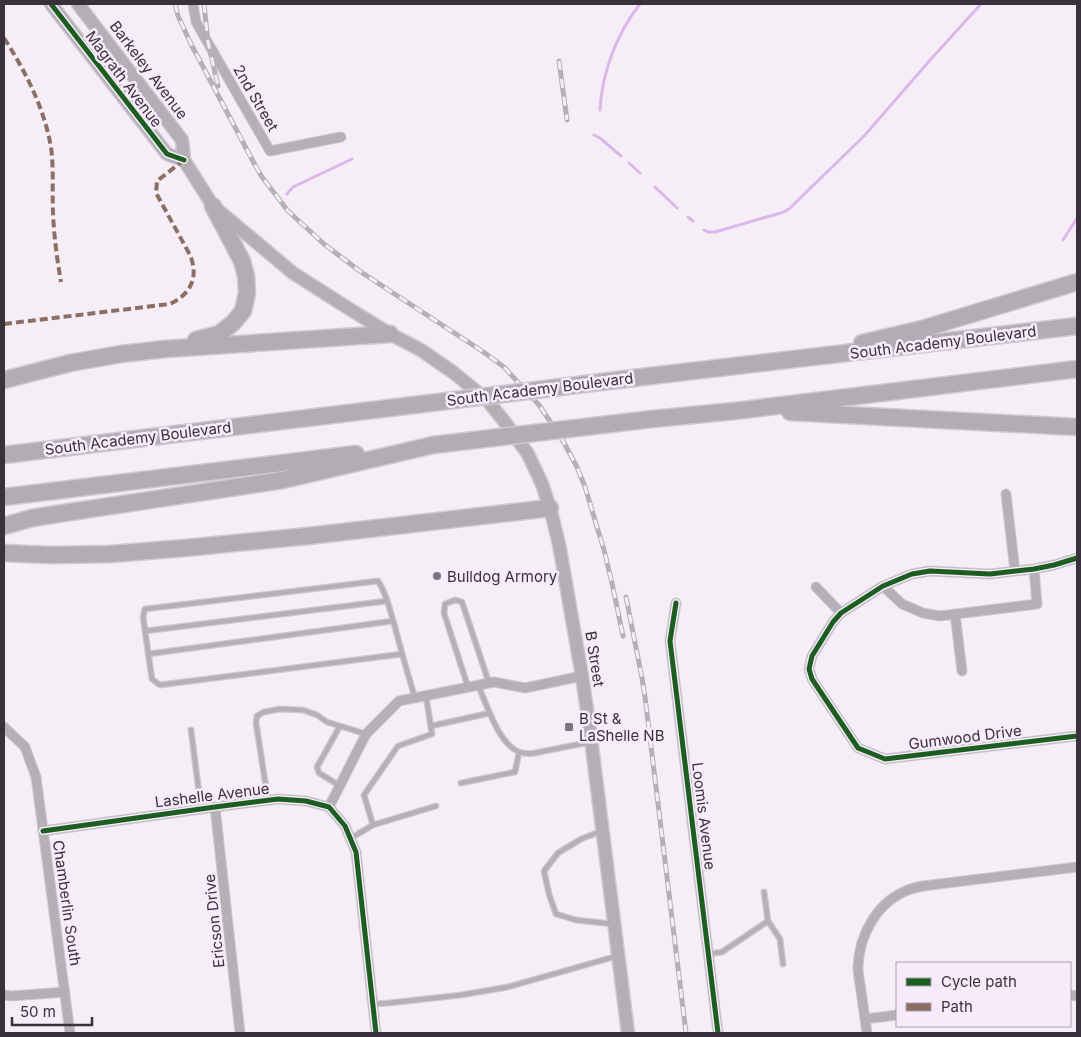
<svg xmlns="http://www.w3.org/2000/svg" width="1081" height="1037" font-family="Inter,sans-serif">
  <rect width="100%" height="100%" fill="#f5eef7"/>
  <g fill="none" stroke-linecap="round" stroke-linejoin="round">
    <path stroke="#dcb7ea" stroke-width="3" d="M600,110C602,72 617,33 640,4
      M594,135L600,138L621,156
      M629,163L640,173
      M655,187L677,208
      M287,194L293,187L352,159
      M688,217L693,221
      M704,230L708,232H715L784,212L789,209L865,135L931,59L981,4
      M1063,240L1077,218"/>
    <defs>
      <path id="lane" d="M145,631L387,601
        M148,654L393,621
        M402,654L160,685L152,679L143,617L145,609L378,581C387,594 390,611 395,627C401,651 408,674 415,698
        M478,685C487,705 498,743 519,752C525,754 530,754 535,753L590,742
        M468,687L444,613L445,604L455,600L462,602L489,683
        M426,696L432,734L398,746L364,795L373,825L436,806
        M340,726L317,767L319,773L340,786
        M431,726L490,713
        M191,730L201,808
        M461,783L515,772L519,752
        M268,800L256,723L257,716L264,712L280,709L303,710L317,715L327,722L366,734
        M602,831L581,839L558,853L544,871L549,894L556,914L576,920L613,924
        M351,838L373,825
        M764,892L768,921
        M709,954L722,952L768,921L780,939L783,964
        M373,1004L389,1003L461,995L508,987L617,956"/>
      <path id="street" d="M193,4L196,22L270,151L341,137
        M1006,494L1015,571
        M1077,558L1054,565L1034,569L990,574L930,571L912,574L883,586L841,613L833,622L812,656L809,669L812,679L858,748L885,759L1077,736
        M883,586L902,604L923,613L940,616L1037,604L1034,569
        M816,587L841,613
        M676,603L670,641L718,1033
        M955,614L962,671
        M4,727L25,747L36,777L70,1033
        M215,807L240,1033
        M329,807L366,734L399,701L494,682L525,688L582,676
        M43,831L215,807L278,799L306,801L329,807L345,826L356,852L376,1033
        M4,995L11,996L65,992
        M1070,995L1077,996
        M865,1019L897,1015
        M867,1033C865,1019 863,1005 861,991C860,983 858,975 858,967C859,935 877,902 908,890C913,888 918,887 923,886L1077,867"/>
      <path id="secondary" d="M51,4L167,154L184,160L213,206L293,273L351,310L390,334L421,350L454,373L487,400L504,421L528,454L542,484L550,508L559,544L582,676L590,731L628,1033
        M78,4L182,140L184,160"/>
      <path id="highway" d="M196,340L219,334L233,323L243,311L247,293L246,276L242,261L213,206
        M862,343L922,329L1077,282
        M650,376L1077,326
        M4,380L70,363L121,354L165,349L390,334
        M790,412L1077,427
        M652,419L735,411L1077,369
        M4,455L406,406
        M4,497L356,454
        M4,526L32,518L57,514L283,480L433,445
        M4,553L50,555L110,554L185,548L308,536L550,508"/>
    </defs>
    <use href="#lane" stroke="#cfc9d1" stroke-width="7"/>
    <use href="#street" stroke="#cfc9d1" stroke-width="11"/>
    <use href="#secondary" stroke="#cfc9d1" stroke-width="15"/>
    <use href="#highway" stroke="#cfc9d1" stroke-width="19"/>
    <use href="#lane" stroke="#b4b0b5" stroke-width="4.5"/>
    <use href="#street" stroke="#b4b0b5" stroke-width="9"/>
    <use href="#secondary" stroke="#b4aeb5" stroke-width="12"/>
    <use href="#highway" stroke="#b2adb4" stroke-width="16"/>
    <defs>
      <path id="rail" d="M175,4L178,16L192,46L255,165L262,177L288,211L324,244L361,272L482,351L504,367L539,405L562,439L577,467L585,487L604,550L612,583L623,636
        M204,4L208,42L218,86
        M559,61L567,120
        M626,597L642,678L645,697L686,1033"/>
    </defs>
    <use href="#rail" stroke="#b4b1b6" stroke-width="5"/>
    <use href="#rail" stroke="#f6eafb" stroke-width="3" stroke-dasharray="9" stroke-linecap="butt"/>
    <defs>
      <path id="highway-bridge" d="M406,406L650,376
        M433,445L652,419"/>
    </defs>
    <use href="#highway-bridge" stroke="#cfc9d1" stroke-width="19" stroke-linecap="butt"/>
    <use href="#highway-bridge" stroke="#b2adb4" stroke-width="16"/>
    <path stroke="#8d6e63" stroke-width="4" stroke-dasharray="8 4" stroke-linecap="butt" d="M4,38C26,72 44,108 51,147C54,169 52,191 53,213C54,236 57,259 61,282
      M4,324L170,304C191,294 199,277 190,255L156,193L157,181L184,160"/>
    <defs>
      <path id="cycleway" d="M51,4L167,154L184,160
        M1077,558L1054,565L1034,569L990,574L930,571L912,574L883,586L841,613L833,622L812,656L809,669L812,679L858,748L885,759L1077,736
        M676,603L670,641L718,1033
        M43,831L215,807L278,799L306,801L329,807L345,826L356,852L376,1033"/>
    </defs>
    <use href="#cycleway" stroke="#f6eafb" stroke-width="8"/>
    <use href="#cycleway" stroke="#1b5e20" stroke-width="5"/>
  </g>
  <g fill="#7b737d" stroke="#f6eafb" stroke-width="2">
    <circle cx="437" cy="576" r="5"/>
    <rect x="564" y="722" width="10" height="10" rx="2.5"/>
  </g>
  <g text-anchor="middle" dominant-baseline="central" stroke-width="5" stroke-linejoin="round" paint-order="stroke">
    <g font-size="15" fill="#39313c" stroke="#f6eafb">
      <text transform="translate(149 70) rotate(53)">Barkeley Avenue</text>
      <text transform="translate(124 79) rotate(53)">Magrath Avenue</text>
      <text transform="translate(256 98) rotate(60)">2nd Street</text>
      <text transform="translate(943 342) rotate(-7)">South Academy Boulevard</text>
      <text transform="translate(540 389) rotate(-7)">South Academy Boulevard</text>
      <text transform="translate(138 438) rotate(-7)">South Academy Boulevard</text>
      <text transform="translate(595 659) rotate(81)">B Street</text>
      <text transform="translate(965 737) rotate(-7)">Gumwood Drive</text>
      <text transform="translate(212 795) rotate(-7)">Lashelle Avenue</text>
      <text transform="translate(704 816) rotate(83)">Loomis Avenue</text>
      <text transform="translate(67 903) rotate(82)">Chamberlin South</text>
      <text transform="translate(214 921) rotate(-96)">Ericson Drive</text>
    </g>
    <g font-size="15" fill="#39313c" stroke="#f6eafb" text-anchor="start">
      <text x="447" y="576">Bulldog Armory</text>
      <text x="579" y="718">B St &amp;<tspan x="579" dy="17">LaShelle NB</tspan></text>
    </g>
  </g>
  <rect width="1081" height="1037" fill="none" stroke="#39313c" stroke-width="10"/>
  <rect x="896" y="962" width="175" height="65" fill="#f6eafb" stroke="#aaa0af"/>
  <rect x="906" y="978" width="25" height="8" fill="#1b5e20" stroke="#aaa0af"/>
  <text x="941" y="987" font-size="15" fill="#39313c">Cycle path</text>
  <rect x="906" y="1003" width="25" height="8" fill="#8d6e63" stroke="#aaa0af"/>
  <text x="941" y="1012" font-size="15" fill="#39313c">Path</text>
  <path d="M12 1017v8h80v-8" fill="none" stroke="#39313c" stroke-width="2.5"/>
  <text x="20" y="1017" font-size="15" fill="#39313c" stroke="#f6eafb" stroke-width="4" paint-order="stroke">50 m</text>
</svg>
